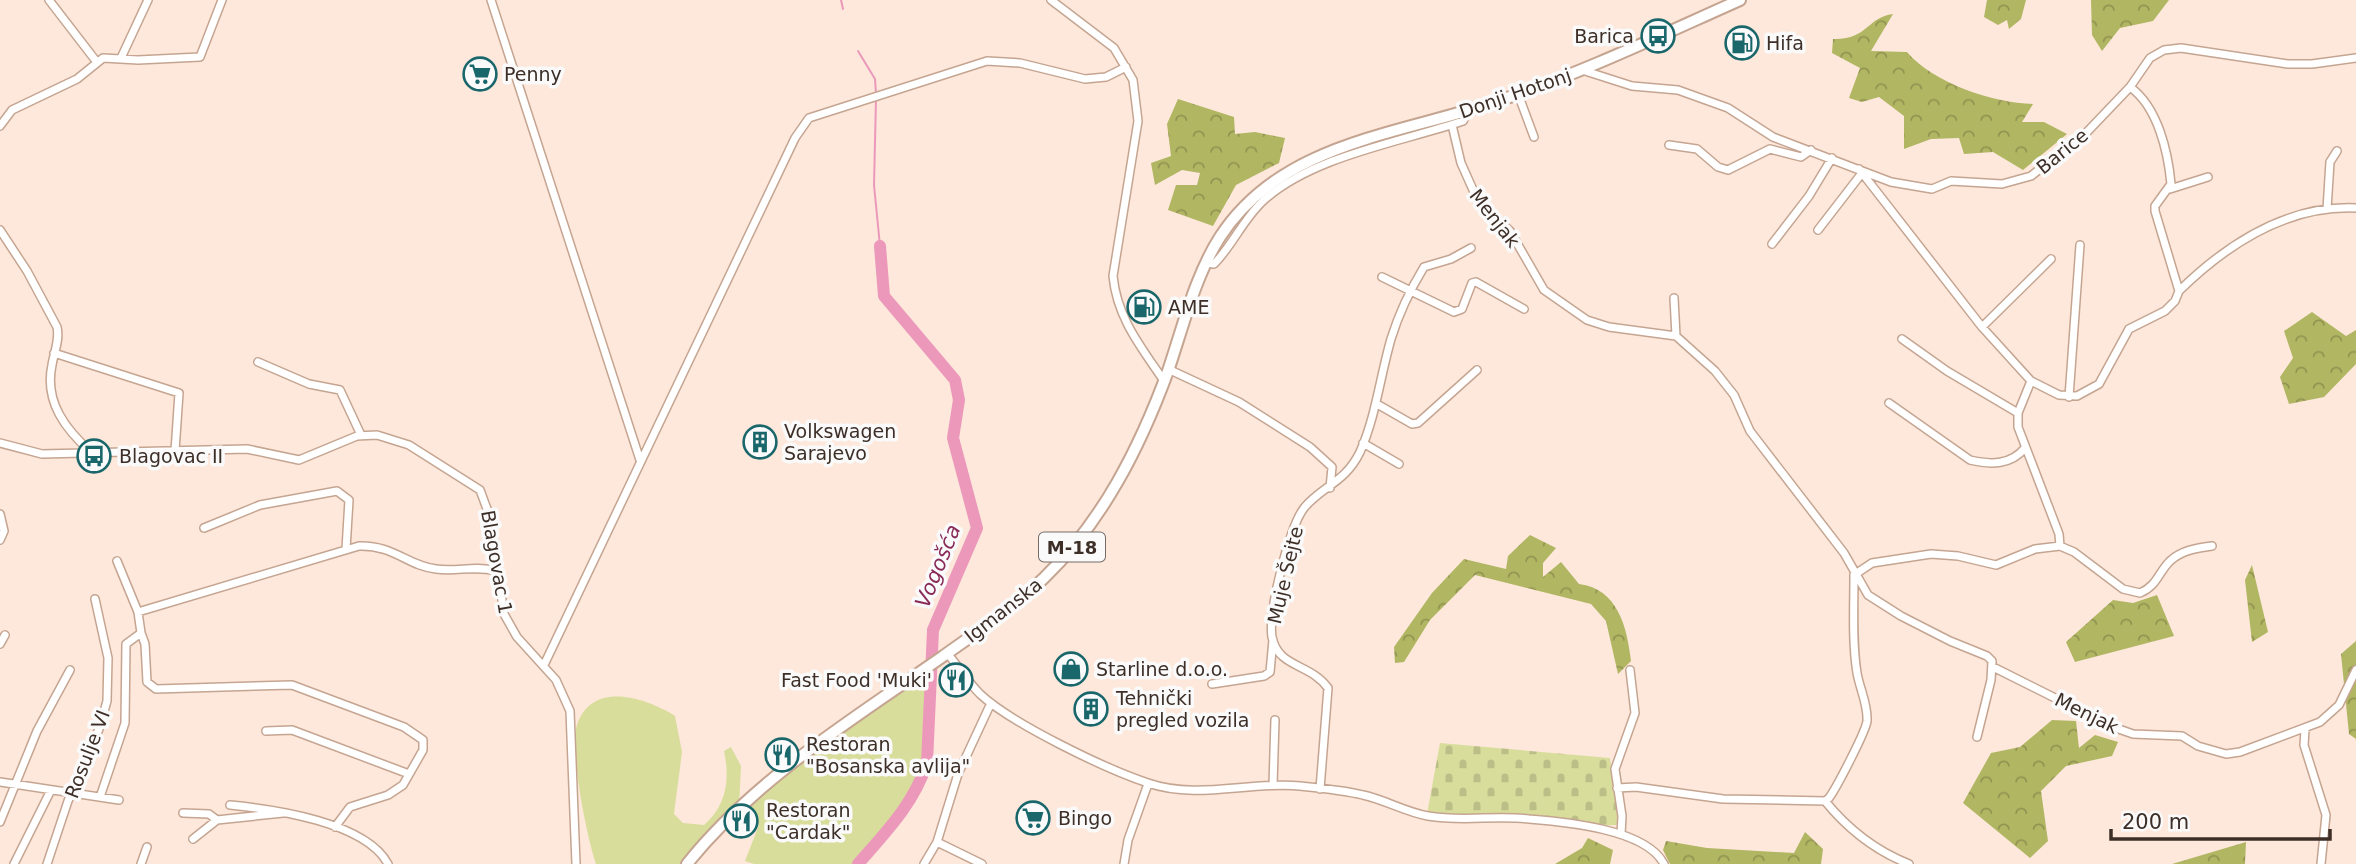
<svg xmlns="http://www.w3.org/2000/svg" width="2356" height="864" font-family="'DejaVu Sans',sans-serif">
  <defs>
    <pattern id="forest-crowns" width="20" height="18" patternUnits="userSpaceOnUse" patternTransform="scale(1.75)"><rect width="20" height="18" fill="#b1b662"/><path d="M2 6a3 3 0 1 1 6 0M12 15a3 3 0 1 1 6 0" fill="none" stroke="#919451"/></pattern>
    <pattern id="cemetery-stones" width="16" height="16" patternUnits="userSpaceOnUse" patternTransform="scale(1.75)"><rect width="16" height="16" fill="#d9dd9c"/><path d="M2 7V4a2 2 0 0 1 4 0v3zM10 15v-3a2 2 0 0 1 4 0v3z" fill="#bbbe86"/></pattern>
  </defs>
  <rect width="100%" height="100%" fill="#fde8db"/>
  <path fill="#d9dd9c" d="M930,666L927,763C914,804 885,833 858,864H754L745,861L759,825L739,808L688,864H596C587,838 568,746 578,722C595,680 648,699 675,716L682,752L674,814L683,823L704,825C727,805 730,779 724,751L731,747L741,766L739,807Z"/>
  <path fill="url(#forest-crowns)" d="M1987,0H2026L2021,19L2009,29L2007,20L1998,25L1984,17Z
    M2091,0H2169L2153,21L2120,28L2102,51L2092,35Z
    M1893,14L1871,51L1907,52C1933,83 1993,103 2033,104L2022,122H2044L2067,134L2023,170L1993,152L1964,154L1959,138L1931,139L1904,149V116L1879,97L1862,102L1849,98L1860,68L1832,53L1833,39C1868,40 1867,17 1893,14Z
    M1178,99L1234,117L1235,134L1255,132L1285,138L1279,163L1236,185L1213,226L1168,210L1176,185H1197L1200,173L1182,170L1155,185L1151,163L1171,156L1167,124Z
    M2312,312L2346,336L2356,330V364L2324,397L2289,404L2280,377L2293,358L2284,331Z
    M1530,535L1556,548L1543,563V577L1561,562L1579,584C1618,589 1627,627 1631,661L1618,674L1606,621L1591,604L1475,575L1430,620L1404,662L1395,663L1394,647L1432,593L1464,559L1506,569L1508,556Z
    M2252,565L2268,632L2252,642L2245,580Z
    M2157,595L2174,636L2075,662L2066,642L2113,600L2133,603Z
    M2356,641V739L2349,734L2341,654Z
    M2052,720L2076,721L2079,748L2095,735L2118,742L2112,756L2066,766L2041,791L2048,841L2030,858L1963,803L1991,753L2020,747Z
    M1805,832L1823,849L1821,864H1670L1663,850L1666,841L1707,848L1794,853Z
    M1588,838L1613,850L1610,864H1555L1582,848Z
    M2246,842L2245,864H2172Z"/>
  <path fill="url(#cemetery-stones)" d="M1440,743L1610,758L1619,820L1616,825L1586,826L1531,815L1427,814Z"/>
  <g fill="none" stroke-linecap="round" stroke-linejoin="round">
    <path stroke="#ec98ba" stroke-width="2" d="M841,0L843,9
      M858,51L875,79L876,94
      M876,99L874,185L880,246"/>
    <path stroke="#ec98ba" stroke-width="12" d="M858,864C885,833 914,804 927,763L933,630L977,528L953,438L959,400L955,380L884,296L880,246"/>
    <defs>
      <path id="minor" d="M49,0L96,61
        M491,0L640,460
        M1051,0L1114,48L1133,80L1138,121L1113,276C1117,318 1141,347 1164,381
        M121,58L148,0
        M1582,70L1632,86L1678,90L1728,108L1773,137L1891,182L1932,189L1951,181L2002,184L2031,176L2087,132L2130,87L2150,58L2164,50L2181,48L2288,64H2312L2356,58
        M2130,87C2158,107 2168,152 2171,184L2155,206V211L2179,291
        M1518,94L1534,137
        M1452,125L1461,163L1478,201L1510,231L1544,290L1587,320L1609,327L1676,336L1715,371L1734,395L1750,431L1844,553L1868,595L1901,616L1950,641L1987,656L1992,661L1991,680L1977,737
        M0,126L12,110L77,79L103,58L138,60L200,57L222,0
        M1669,145L1697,149L1718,167L1728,170L1770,149L1801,157L1811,150
        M1859,169L1982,327L2031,381L2059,395L2077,396L2099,384L2129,329L2165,311L2175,301L2179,291C2227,244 2286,205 2356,208
        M2170,189L2208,177
        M2327,209L2330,162L2337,151
        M0,230L27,271L57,327C60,340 54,352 52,365C44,402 66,430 92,453
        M1818,230L1862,173
        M1772,244L1809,196L1832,158
        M1207,263L1214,264C1233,245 1243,219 1264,200C1313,156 1401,142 1463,121L1469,110
        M1382,277L1454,312L1462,309L1472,283L1476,282L1524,309
        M1674,298L1676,336
        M1982,327L2051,259
        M1902,339L1947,371L2018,413
        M54,353L179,393L175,451
        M258,362L309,384L340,390L361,435
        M1168,369L1239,402L1310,447L1332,467L1330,488
        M2031,381L2018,413V427L2059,534L2060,546
        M2069,397L2080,245
        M1889,403L1970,460C1991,465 2011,465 2025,448
        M1377,404L1412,424L1418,423L1477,370
        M0,443L42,454L247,449L299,460L357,436L377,435L409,445L480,490L490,517L504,614L517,637L556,680L570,711L576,864
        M1363,443L1399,464
        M0,514L4,531L0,540
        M204,528L260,505L337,491L349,500L346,549
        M1854,575L1872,563L1931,554L1958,556L1996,565L2035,549L2060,546L2074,552L2123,589L2140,593C2157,586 2158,573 2170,561C2182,550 2197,548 2212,546
        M138,612L359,546C394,545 408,566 436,569C457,572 475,565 496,571
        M141,633L145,644L147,682L156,689L292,685L404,727L423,740V750L403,785L388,795L350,807L335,827
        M0,644L5,635
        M947,653C958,666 968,682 980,694C1012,724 1106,769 1148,783C1197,800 1250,781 1300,786C1321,788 1343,790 1363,795C1386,800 1405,812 1428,816C1462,822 1495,815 1529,819C1566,822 1646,829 1664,864
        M544,665L795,138L809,118L987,61L1020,63L1085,79L1106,77L1126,67
        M1993,667L2113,727L2133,734L2182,736L2198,746L2226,754L2240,752L2320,722L2339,705L2356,670
        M1212,684L1264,676L1270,672L1273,640
        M2305,730L2304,745L2326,815L2321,864
        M266,731L292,730L409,774
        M0,782L119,800
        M1273,785L1275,720
        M1617,788L1636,787L1723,799L1825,801L1829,798C1837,787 1866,731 1867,721C1868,704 1860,690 1857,673C1852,642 1854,608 1854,576
        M1320,789L1328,688C1310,663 1278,668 1272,637C1268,612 1289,528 1304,508C1322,486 1345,483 1360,452C1376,416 1380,377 1391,339C1399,313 1410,290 1424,267L1451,259L1471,248
        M100,797L125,723L126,644L141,633L138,612L117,561
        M1825,801C1847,828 1876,851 1909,864
        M230,805C273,809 366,822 388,864
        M183,813L209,814L217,820
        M0,822L37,731L70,670
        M1621,834L1622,816L1615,769L1635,713L1630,670
        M193,839L217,820L283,813
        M937,842L982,864
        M14,864L51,790
        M47,864L68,801L99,729L107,701L108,658L95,599
        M141,864L147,847
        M924,864L937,842L958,774L991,703
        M1124,864L1128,840L1148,784"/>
      <path id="primary" d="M687,864C755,779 853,719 942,657C977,632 1013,608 1044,578C1103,521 1140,447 1168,371C1183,327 1195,276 1220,237C1281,143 1397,135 1495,102C1580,74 1659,36 1740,0"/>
    </defs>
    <use href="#minor" stroke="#c5a591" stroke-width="10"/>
    <use href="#primary" stroke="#c5a591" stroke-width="14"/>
    <use href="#minor" stroke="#fff" stroke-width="7"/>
    <use href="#primary" stroke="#fff" stroke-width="10"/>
  </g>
  <defs>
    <symbol id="bus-ring" viewBox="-11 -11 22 22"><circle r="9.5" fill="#fafafa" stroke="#1a676b" stroke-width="1.5"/><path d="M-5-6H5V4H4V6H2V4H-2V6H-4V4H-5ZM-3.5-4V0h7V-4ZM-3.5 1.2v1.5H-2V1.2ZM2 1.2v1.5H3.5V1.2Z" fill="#1a676b"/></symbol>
    <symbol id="fuel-ring" viewBox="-11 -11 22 22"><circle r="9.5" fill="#fafafa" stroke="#1a676b" stroke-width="1.5"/><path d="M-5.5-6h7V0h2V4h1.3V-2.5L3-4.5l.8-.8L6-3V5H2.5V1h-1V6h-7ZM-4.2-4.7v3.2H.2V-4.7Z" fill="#1a676b"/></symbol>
    <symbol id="supermarket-ring" viewBox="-11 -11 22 22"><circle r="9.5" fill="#fafafa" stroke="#1a676b" stroke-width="1.5"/><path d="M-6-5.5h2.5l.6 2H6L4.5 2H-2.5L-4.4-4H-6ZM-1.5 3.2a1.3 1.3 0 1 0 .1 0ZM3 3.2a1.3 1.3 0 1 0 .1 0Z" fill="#1a676b"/></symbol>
    <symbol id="building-ring" viewBox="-11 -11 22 22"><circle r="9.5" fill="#fafafa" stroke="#1a676b" stroke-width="1.5"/><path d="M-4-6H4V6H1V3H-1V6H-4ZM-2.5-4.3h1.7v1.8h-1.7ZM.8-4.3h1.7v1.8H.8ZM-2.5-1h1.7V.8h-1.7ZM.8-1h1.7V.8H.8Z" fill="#1a676b"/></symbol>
    <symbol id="shop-ring" viewBox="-11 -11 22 22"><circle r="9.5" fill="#fafafa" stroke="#1a676b" stroke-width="1.5"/><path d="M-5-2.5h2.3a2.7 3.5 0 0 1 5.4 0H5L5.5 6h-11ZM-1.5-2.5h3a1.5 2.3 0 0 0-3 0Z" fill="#1a676b"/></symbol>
    <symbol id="restaurant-ring" viewBox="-11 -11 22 22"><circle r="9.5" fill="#fafafa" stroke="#1a676b" stroke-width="1.5"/><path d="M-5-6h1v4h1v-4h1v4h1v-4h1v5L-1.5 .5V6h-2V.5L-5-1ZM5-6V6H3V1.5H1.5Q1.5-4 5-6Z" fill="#1a676b"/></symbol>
  </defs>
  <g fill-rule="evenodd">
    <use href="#bus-ring" x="1639" y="17" width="38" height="38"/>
    <use href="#fuel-ring" x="1723" y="24" width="38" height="38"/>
    <use href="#supermarket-ring" x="461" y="55" width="38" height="38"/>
    <use href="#fuel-ring" x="1125" y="288" width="38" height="38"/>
    <use href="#building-ring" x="741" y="423" width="38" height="38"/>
    <use href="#bus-ring" x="75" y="437" width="38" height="38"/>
    <use href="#shop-ring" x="1052" y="650" width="38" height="38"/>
    <use href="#restaurant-ring" x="937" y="661" width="38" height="38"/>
    <use href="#building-ring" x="1072" y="690" width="38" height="38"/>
    <use href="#restaurant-ring" x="763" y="736" width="38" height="38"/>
    <use href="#supermarket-ring" x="1014" y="799" width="38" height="38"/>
    <use href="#restaurant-ring" x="722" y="802" width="38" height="38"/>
  </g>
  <g text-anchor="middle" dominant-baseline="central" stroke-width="7" stroke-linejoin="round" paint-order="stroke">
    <rect fill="#fafafa" stroke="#766c67" stroke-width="2" x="1039" y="532.5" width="66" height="29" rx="5"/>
    <g font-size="18" font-weight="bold" fill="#3d2f28">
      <text x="1072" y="547">M-18</text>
    </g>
    <g font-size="19" fill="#3d2f28" stroke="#fafafa" text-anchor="start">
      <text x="1634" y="36" text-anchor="end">Barica</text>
      <text x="1766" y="43">Hifa</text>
      <text x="504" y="74">Penny</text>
      <text x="1168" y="307">AME</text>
      <text x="784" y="431">Volkswagen<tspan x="784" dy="22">Sarajevo</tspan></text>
      <text x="119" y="456">Blagovac II</text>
      <text x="1096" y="669">Starline d.o.o.</text>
      <text x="932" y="680" text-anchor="end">Fast Food 'Muki'</text>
      <text x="1116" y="698">Tehnički<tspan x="1116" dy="22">pregled vozila</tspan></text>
      <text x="806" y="744">Restoran<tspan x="806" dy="22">"Bosanska avlija"</tspan></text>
      <text x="766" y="810">Restoran<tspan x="766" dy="22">"Cardak"</tspan></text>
      <text x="1058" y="818">Bingo</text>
    </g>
    <g font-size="19" fill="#3d2f28" stroke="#fafafa">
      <text transform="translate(1515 93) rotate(-19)">Donji Hotonj</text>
      <text transform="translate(2062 151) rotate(-39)">Barice</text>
      <text transform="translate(1495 218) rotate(52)">Menjak</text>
      <text transform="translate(497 562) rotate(80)">Blagovac 1</text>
      <text transform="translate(1285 575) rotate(-77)">Muje Šejte</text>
      <text transform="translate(1003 610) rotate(-38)">Igmanska</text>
      <text transform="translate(2087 713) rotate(26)">Menjak</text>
      <text transform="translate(87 754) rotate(-69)">Rosulje VI</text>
    </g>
    <g font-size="21" font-style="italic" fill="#892958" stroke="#fafafa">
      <text transform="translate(938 566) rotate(-68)">Vogošća</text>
    </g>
  </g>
  <path d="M2111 829v10h219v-10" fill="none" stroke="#3d2f28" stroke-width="3.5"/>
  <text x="2122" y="829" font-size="21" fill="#3d2f28" stroke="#fafafa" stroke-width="5" paint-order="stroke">200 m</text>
</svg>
